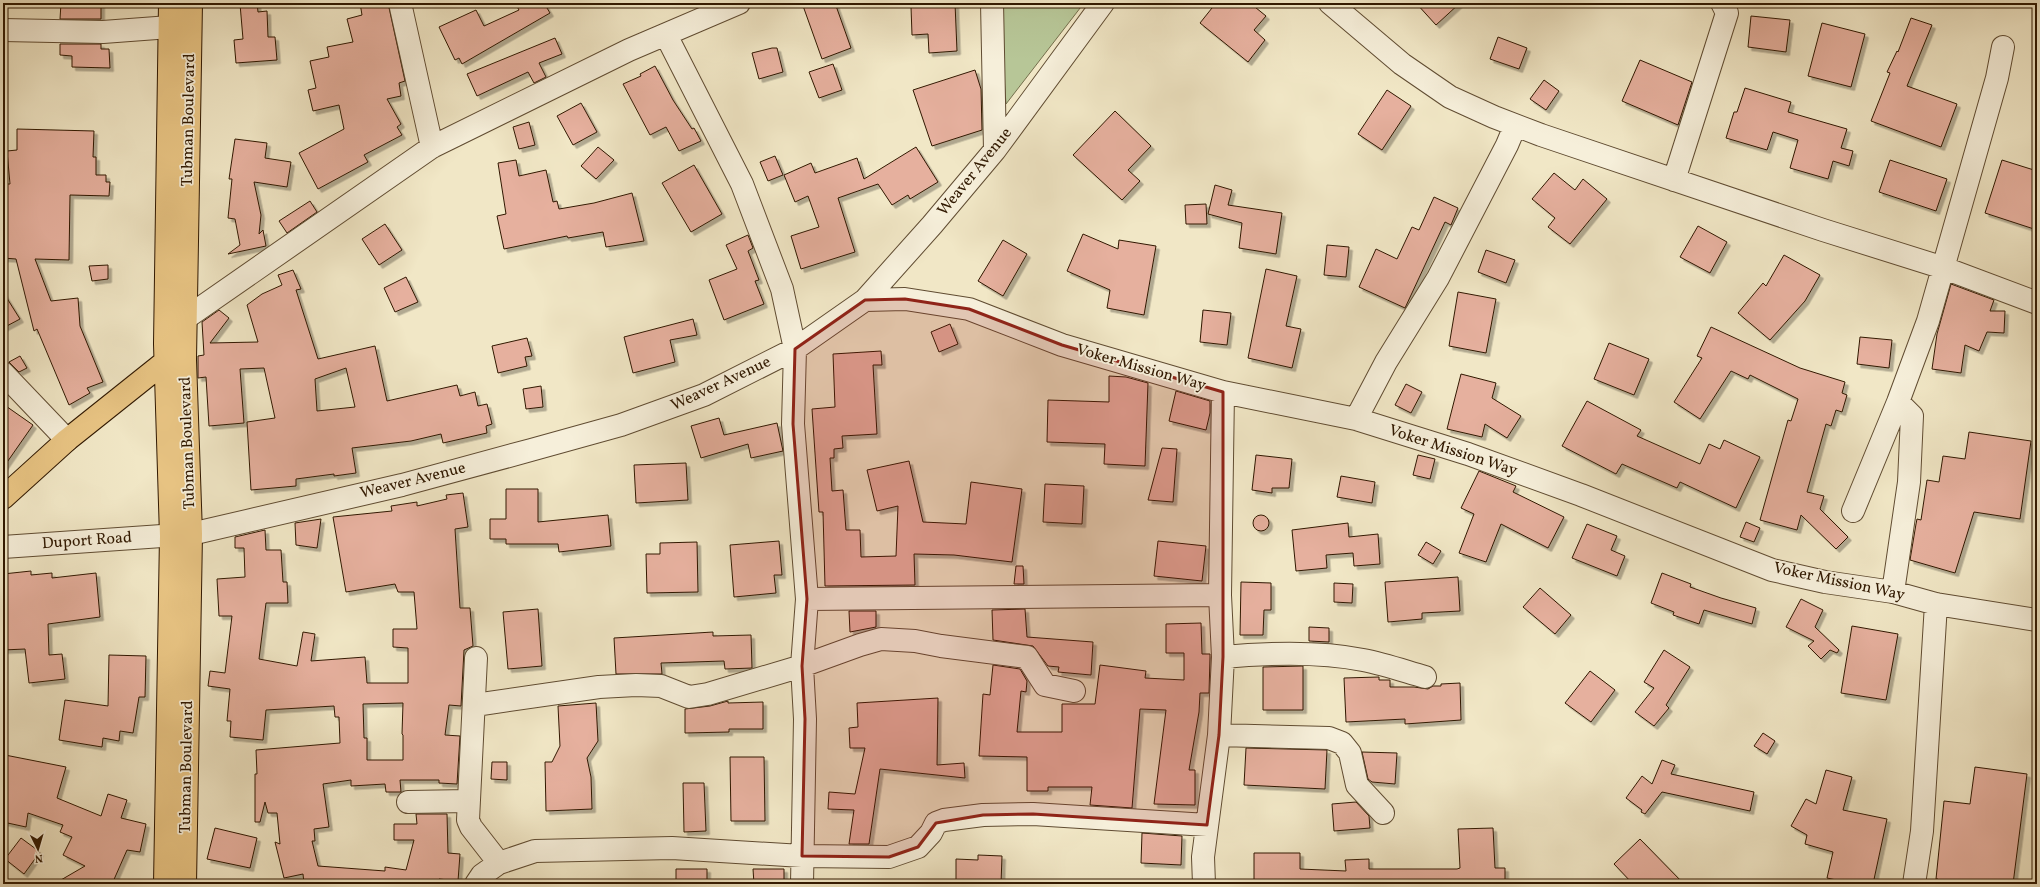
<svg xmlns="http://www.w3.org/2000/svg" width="2040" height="887" font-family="Vollkorn,serif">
  <defs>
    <filter id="shadow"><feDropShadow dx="3.5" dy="3.5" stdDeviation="0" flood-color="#0004"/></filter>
  </defs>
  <rect width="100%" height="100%" fill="#f1e7c6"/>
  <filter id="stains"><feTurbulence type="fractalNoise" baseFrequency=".005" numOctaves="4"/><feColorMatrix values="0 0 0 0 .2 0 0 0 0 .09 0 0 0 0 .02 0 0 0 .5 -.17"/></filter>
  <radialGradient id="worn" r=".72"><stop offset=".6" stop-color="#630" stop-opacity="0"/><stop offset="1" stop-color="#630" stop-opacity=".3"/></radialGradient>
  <path fill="#b7c697" stroke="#746f4c" d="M999,3H1084L1006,104L999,10Z"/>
  <path fill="#e6b09e" stroke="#301800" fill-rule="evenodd" filter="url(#shadow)" d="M61,3H101V19H60Z
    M257,3L258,12L267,11L268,37H275L277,60L236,63L234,40L243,39L240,4Z
    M360,3H388L405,81L399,83L401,96L387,99L401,124L397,127L402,135L364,155L368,162L318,189L299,153L344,129L339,105L313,111L308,90L316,88L310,61L329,57L327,47L353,42L347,19L362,15Z
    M515,3H544L550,13L462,64L459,58L455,60L439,27L476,10L484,26L519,10Z
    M802,3H835L851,48L822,59Z
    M926,3H955L957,51L929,53L928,34L912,35L911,7H927Z
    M1216,3H1250L1266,16L1254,30L1265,40L1248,62L1200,23Z
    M1416,3H1460L1436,25Z
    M1751,16L1790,20L1786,52L1748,47Z
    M1911,18L1932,25L1907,86L1957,104L1941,147L1871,121L1890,73L1887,72L1897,51L1898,52Z
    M1822,23L1865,34L1851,87L1808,76Z
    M1498,37L1527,48L1519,69L1490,59Z
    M555,38L562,54L539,63L546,77L534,83L528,72L477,96L467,74Z
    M60,44H101V49H109L110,68L72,67V56L60,55Z
    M772,48H777L783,72L759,79L752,53Z
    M1640,60L1692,82L1678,125L1622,101Z
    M833,64L842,90L819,98L809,72Z
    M655,66L673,100L692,129L694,128L701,141L679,151L666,127L650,135L623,84L641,76L640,74Z
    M975,70L981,89L982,130L932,146L913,90Z
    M1544,80L1559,91L1546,110L1530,99Z
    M1745,88L1791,102L1788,112L1847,129L1841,148L1853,151L1849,166L1833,161L1828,179L1790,168L1798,140L1773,132L1767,150L1726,138L1734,112H1737Z
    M1387,90L1411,106L1382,150L1358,134Z
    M581,103L597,132L573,145L557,116Z
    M1115,111L1151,146L1128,170L1140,181L1122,200L1073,155Z
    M529,122L535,145L519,149L513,127Z
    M17,129L94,131L93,157H96V175H106V182H110L109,196L70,195L69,260L35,259L51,301L78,298L80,326L103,382L87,388L90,393L69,405L37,329L34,331L16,259L3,258V184H10L7,151L17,150Z
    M235,139L267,143L265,158L291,162L287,187L254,182L261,215L259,234L263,230L266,246L228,254L240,245L235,219L228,218L232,179H229Z
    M598,147L614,160L596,179L581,166Z
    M916,147L938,182L910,199L908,195L892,205L878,184L838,198L855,252L801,269L791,236L819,227L808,196L795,202L784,175L811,163L815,173L857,158L864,179Z
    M775,156L783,175L768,181L760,162Z
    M516,160L519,176L546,170L553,202L557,201L559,209L594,203L632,193L644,241L606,247L603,232L568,238L567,236L504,249L497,216L506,214L498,163Z
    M1890,160L1947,179L1936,211L1879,192Z
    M2002,160L2037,171V230L1985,213Z
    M694,165L722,214L691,232L662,183Z
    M1554,173L1575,190L1583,179L1607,199L1570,244L1548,227L1555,218L1532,199Z
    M1215,185L1232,190L1228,205L1282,213L1276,254L1239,248L1242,223L1208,214Z
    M1434,197L1458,208L1451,225L1445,222L1405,308L1359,287L1376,249L1397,259L1412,227L1419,230Z
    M310,201L317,212L287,233L279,221Z
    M1206,204L1207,224H1186L1185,205Z
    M385,224L402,250L379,265L362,239Z
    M1698,226L1727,242L1710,273L1680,257Z
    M1083,234L1118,249L1119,240L1156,246L1144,315L1107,308L1110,290L1067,271Z
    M748,235L753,248L748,251L759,280L755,281L764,304L724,320L709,280L737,269L726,245Z
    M1003,240L1027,254L1003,296L978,281Z
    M1327,245L1349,247L1346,277L1324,275Z
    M1486,250L1515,260L1506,283L1478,272Z
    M1784,255L1820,275L1805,301L1770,340L1738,313L1763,283L1766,286Z
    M108,265V279L92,281L89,266Z
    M1266,269L1297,276L1286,326L1301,329L1292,368L1248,358Z
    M293,270L301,289L296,290L318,359L375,346L387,401L457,385L460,396L475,392L478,406L487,404L492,424L486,426L487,433L443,443L441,434L411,441L352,448L356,473L334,476V474L296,479V486L251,490L247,422L275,418L264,368L240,369L244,423L209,426L206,377L198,378V356L204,355L202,322L219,310L229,318L210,343L258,342L247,305L262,294L282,285L278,275ZM346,368L355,407L317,411L315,379Z
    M406,277L418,302L395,312L384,288Z
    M1951,284L1994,300L1990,311H2005L2004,333L1987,332L1979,351L1965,345L1961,373L1932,369L1937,334Z
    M3,292L20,319L3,328Z
    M1458,292L1496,299L1486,353L1449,346Z
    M1203,310L1231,313L1227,345L1200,342Z
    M693,319L697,335L670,340L675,362L633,373L624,337Z
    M950,324L958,344L939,352L931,332Z
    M1711,327L1800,368L1845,382L1842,393L1847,395L1842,412L1836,410L1831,426L1826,424L1807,492L1824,496L1820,509L1848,537L1836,549L1801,515L1797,530L1760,520L1788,420L1791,421L1798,399L1750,375L1748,379L1731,371L1700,419L1674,402L1702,358L1697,356Z
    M1860,337L1892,340L1889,368L1857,364Z
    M527,338L532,356L525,357L527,366L498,373L492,346Z
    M1609,343L1649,359L1634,395L1594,379Z
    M881,351L882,365H873L877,434L842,436L843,448L834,449V458H830L832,491L843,490L846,530H860L861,557L896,556L898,506L877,511L867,470L909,461L923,522L966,524L971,482L1022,489L1012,562L954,555L914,554L915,585L825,586L823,512H819L812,409L835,407L833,354Z
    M20,356L27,368L19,372L9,362Z
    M1461,374L1496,383L1492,398L1521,416L1507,438L1485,424L1482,437L1447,429Z
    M1109,376L1126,377L1148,383L1145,466L1104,464L1105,444L1047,442L1048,400L1109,402Z
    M1406,384L1422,392L1411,413L1395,405Z
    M541,386L543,407L526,409L523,389Z
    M1176,391L1210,401V413L1206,430L1169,421Z
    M1587,401L1641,430L1637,436L1700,464L1709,444L1720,449L1724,440L1760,457L1736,508L1680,482L1677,488L1622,464L1616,474L1562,446Z
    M3,404L33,425L3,468Z
    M719,418L724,435L777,423L783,451L751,458L748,444L701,458L691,426Z
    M1969,432L2031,441L2020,519L1974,512L1955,573L1910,560L1916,524L1917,519L1921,520L1927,480L1939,482L1943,456L1965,459Z
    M1162,448L1177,449L1173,502L1148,500Z
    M1256,455L1292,459L1289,488H1272V493L1252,490Z
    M1418,455L1435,459L1430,479L1413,475Z
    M686,463L688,500L636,503L634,465Z
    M1479,471L1516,486L1513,492L1564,517L1548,548L1501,524L1486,562L1459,553L1474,514L1461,508Z
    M1341,476L1375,482L1372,503L1337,497Z
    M1045,484L1084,486L1082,524L1043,522Z
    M506,489H538V522L608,515L611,546L559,552L558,544H506V539H490V519H506Z
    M463,493L468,527L455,529L460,608H470L473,646L464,650L461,706L449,705L445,735L460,736L457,784L439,783V780H400L401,792H386L385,784L351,786V780L323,784L329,827L314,829L315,841H312L318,866L385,871V867L406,870L414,840H394V824H417L416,814H447L448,853L460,854L458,881L439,879L437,884H304L303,874L284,878L275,842L280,844L277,813H268L265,802L260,822H255V774H257L256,750L340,743L339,717H335L334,706L266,710L263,740L230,737L231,721H227L230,689L208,686L210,671L225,673L232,616H219L217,579L245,577L244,548H235V537L265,530L266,550H281L283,582H287L288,603H266L259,659L297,666L303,632L315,634L311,661L365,657L367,683H408V648L393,647V629H417L414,592H398L395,584L346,592L333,517L392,511L391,506L417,502V506L447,499L446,495ZM403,703L402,734L403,735V760H367V738H364L363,704Z
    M1253 523a8 8 0 1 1 16 0a8 8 0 1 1-16 0Z
    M321,519L317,548L296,545L295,523Z
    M1746,522L1760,528L1754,542L1740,537Z
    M1348,523L1349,537L1378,534L1380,564L1354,566L1353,553L1326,555L1327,568L1296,571L1292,530Z
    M1587,524L1617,536L1611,550L1625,556L1617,576L1572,558Z
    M779,541L782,575H774L776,593L734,597L730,545Z
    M1158,541L1206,546L1202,581L1154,576Z
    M697,542L698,592L647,593L646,554H660V543Z
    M1426,542L1441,551L1433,564L1418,555Z
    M1016,566H1023L1024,584H1014Z
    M31,571V575L52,573V578L96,573L100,617L48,624L49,655L62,654L65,679L29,683L25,649L3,650V574Z
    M1662,573L1691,584L1690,587L1721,598L1756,608L1752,624L1704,610L1699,624L1673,615L1674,612L1651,603Z
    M1458,577L1460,611L1422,613V619L1388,622L1385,582Z
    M1241,582L1271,583V610H1264L1263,635H1240Z
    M1334,583L1353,584L1352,603L1334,602Z
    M1540,588L1571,615L1555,634L1523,607Z
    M1801,599L1823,610L1815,627L1839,650L1837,653L1830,650L1821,659L1808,646L1814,641L1786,627Z
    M538,609L542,666L508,669L503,612Z
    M1025,609L1027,637L1093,642L1091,675L1058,672L1059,667L1048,666L1033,646L993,640L992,610Z
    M849,611H876V627L850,632Z
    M1201,623L1202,654H1210V657L1209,693H1200L1199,712L1189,770H1195V805L1154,804L1166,710L1140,709L1132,808L1090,805L1092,787H1048V791H1027V757L979,756L983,694L990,695L993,665L1020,669L1027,681L1026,692L1021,691L1017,732H1062V704H1095L1100,665L1146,671L1145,678L1184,680V653H1166V624Z
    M1852,626L1898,634L1886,700L1841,693Z
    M1309,627L1329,628V642L1309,641Z
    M713,632V636L751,635L752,668L725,669L724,661L661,663L662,674H616L614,638Z
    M1664,650L1690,667L1666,705L1669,708L1654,726L1635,712L1654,688L1644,682Z
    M109,655L146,656L145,697H139L133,733L120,731L119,741L103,738L102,747L59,740L65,700L108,706Z
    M1303,666V710H1263V667Z
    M1590,671L1615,690L1591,722L1565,703Z
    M1379,677V680H1390V687H1414L1428,689L1433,686H1441V684L1460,683L1461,720L1405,724V719L1346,722L1344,678Z
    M938,698L937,765L964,763L965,778L880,769L869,844H849L854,810L828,809L829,792L855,794L865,748H850L849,728L858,727L857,703Z
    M728,701V703L763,702V729H729V732L685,733V709L710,706Z
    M596,703L598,741L587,758L591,777L592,809L546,811L545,762H552L560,746L558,706Z
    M1763,733L1775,741L1767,754L1754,746Z
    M1246,748L1327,750L1325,789L1244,785Z
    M1362,752L1397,753L1395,784L1372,782L1368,779Z
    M5,755L66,767L57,798L101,816L108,794L127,800L121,818L146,824L140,852L127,850L112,884H54L85,866L63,855L72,837L60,832L63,825L28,813L26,827L3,822V764Z
    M730,757H764L765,821H731Z
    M1662,760L1675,765L1671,774L1754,792L1750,811L1662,792L1645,814L1641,812L1642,810L1626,798L1642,776L1652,784Z
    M492,762H507V780L491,779Z
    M1975,767L2027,774L2013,884H1938V879H1936L1944,801L1970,804Z
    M1826,770L1852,777L1843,810L1887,819L1873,884H1855L1827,878L1833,852L1805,844L1807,835L1791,826L1806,799L1816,804Z
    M683,783H704L706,831L684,832Z
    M1356,802L1369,816L1370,828L1334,831L1332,804Z
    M215,828L257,838L250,868L207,859Z
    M1493,828L1495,868H1505V884H1254V853H1300V869L1346,871L1345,860L1369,859V869H1457L1460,868L1458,829Z
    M1142,833L1182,836L1181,865L1141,863Z
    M21,838L40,852L24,874L5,859Z
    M1640,839L1684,884H1633L1614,864Z
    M978,855L1002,856L1001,884H956V859L978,860Z
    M676,869H707V884H676Z
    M753,869H784V884H754Z"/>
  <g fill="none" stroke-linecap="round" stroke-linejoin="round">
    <defs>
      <path id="minor" d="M400,3L432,147
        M992,3L995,150
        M1330,3L1402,64L1450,97L1494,117L1541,135L1823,230L1944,268L2037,303
        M3,30L103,32L170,27
        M666,35L742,184L782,289L795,349L793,424L807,599L802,666L805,719L802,884
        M1674,180L1727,13L1722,3
        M865,300L905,299L969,309L1062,345L1223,392L1356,419L1468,454L1581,495L1772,570L1825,582L1893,592L1936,604L2037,620
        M186,318L432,147L629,50L739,3
        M3,373L67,440
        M1356,419L1386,362L1438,278L1507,145L1515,126
        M1853,511L1898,402L1928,321L1997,78L2003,47
        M3,547L191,534L402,485L531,450L621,425L704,395L795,349L865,300L932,225L995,150L1103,3
        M1893,592L1909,482L1912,416L1898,402
        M807,599L1220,595
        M1223,657C1268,653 1318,651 1363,660C1384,664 1404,671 1425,677
        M476,658L468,820L471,827L499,863
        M475,705L599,687L636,685L661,686L689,697L708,694L802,666L860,645L881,639L915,641L941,646L1027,657L1045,685L1074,691
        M1219,735L1329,738L1342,743L1350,753L1357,785L1383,813
        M408,802L468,801
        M476,884L482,875L499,863L535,851L672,848L802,856L889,857L918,847L931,833L936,823L944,820L983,815L1033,814L1207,825
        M1204,884L1203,857L1219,735L1223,657L1220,595L1223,392
        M1914,884L1922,831L1936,604"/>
      <path id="highway" d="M3,498L67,440L166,361
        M165,884L171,536L165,344L170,3
        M185,884L191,534L185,360L191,3"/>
    </defs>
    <use href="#minor" stroke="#604c32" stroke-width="24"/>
    <use href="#highway" stroke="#301800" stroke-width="24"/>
    <use href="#minor" stroke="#f6efda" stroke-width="22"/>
    <use href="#highway" stroke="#e8c483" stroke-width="22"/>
  </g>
  <path fill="#8f2418" fill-opacity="0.2" stroke="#8f2418" stroke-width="3" stroke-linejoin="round" d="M905,299L969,309L1062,345L1223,392V657L1219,735L1207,825L1033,814L983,815L936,823L918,847L889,857L802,856L805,719L802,666L807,599L793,424L795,349L865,300Z"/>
  <g text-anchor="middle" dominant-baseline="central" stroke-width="3.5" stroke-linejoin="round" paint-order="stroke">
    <g font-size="16" fill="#301800" stroke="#f6efda">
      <text transform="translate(189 120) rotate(-89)">Tubman Boulevard</text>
      <text transform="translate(975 172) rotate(-51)">Weaver Avenue</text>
      <text transform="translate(1141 368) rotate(16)">Voker Mission Way</text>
      <text transform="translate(721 384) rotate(-25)">Weaver Avenue</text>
      <text transform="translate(188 443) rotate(-92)">Tubman Boulevard</text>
      <text transform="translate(1453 451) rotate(18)">Voker Mission Way</text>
      <text transform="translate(413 481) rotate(-14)">Weaver Avenue</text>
      <text transform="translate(87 541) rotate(-4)">Duport Road</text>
      <text transform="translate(1839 582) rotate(12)">Voker Mission Way</text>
      <text transform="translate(187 767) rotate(-89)">Tubman Boulevard</text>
    </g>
  </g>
  <rect width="2040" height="887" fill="none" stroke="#f1e7c6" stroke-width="16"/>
  <rect x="4" y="4" width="2032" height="879" fill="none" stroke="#301800" stroke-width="2"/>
  <rect x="8" y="8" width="2024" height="871" fill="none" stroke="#301800"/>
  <g transform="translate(38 849) rotate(175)" stroke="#f6efda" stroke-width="3" paint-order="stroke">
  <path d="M0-3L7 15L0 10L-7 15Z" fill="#301800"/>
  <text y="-6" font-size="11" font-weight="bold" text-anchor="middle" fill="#301800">N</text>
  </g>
  <rect width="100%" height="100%" filter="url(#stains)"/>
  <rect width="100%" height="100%" fill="url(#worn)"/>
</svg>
